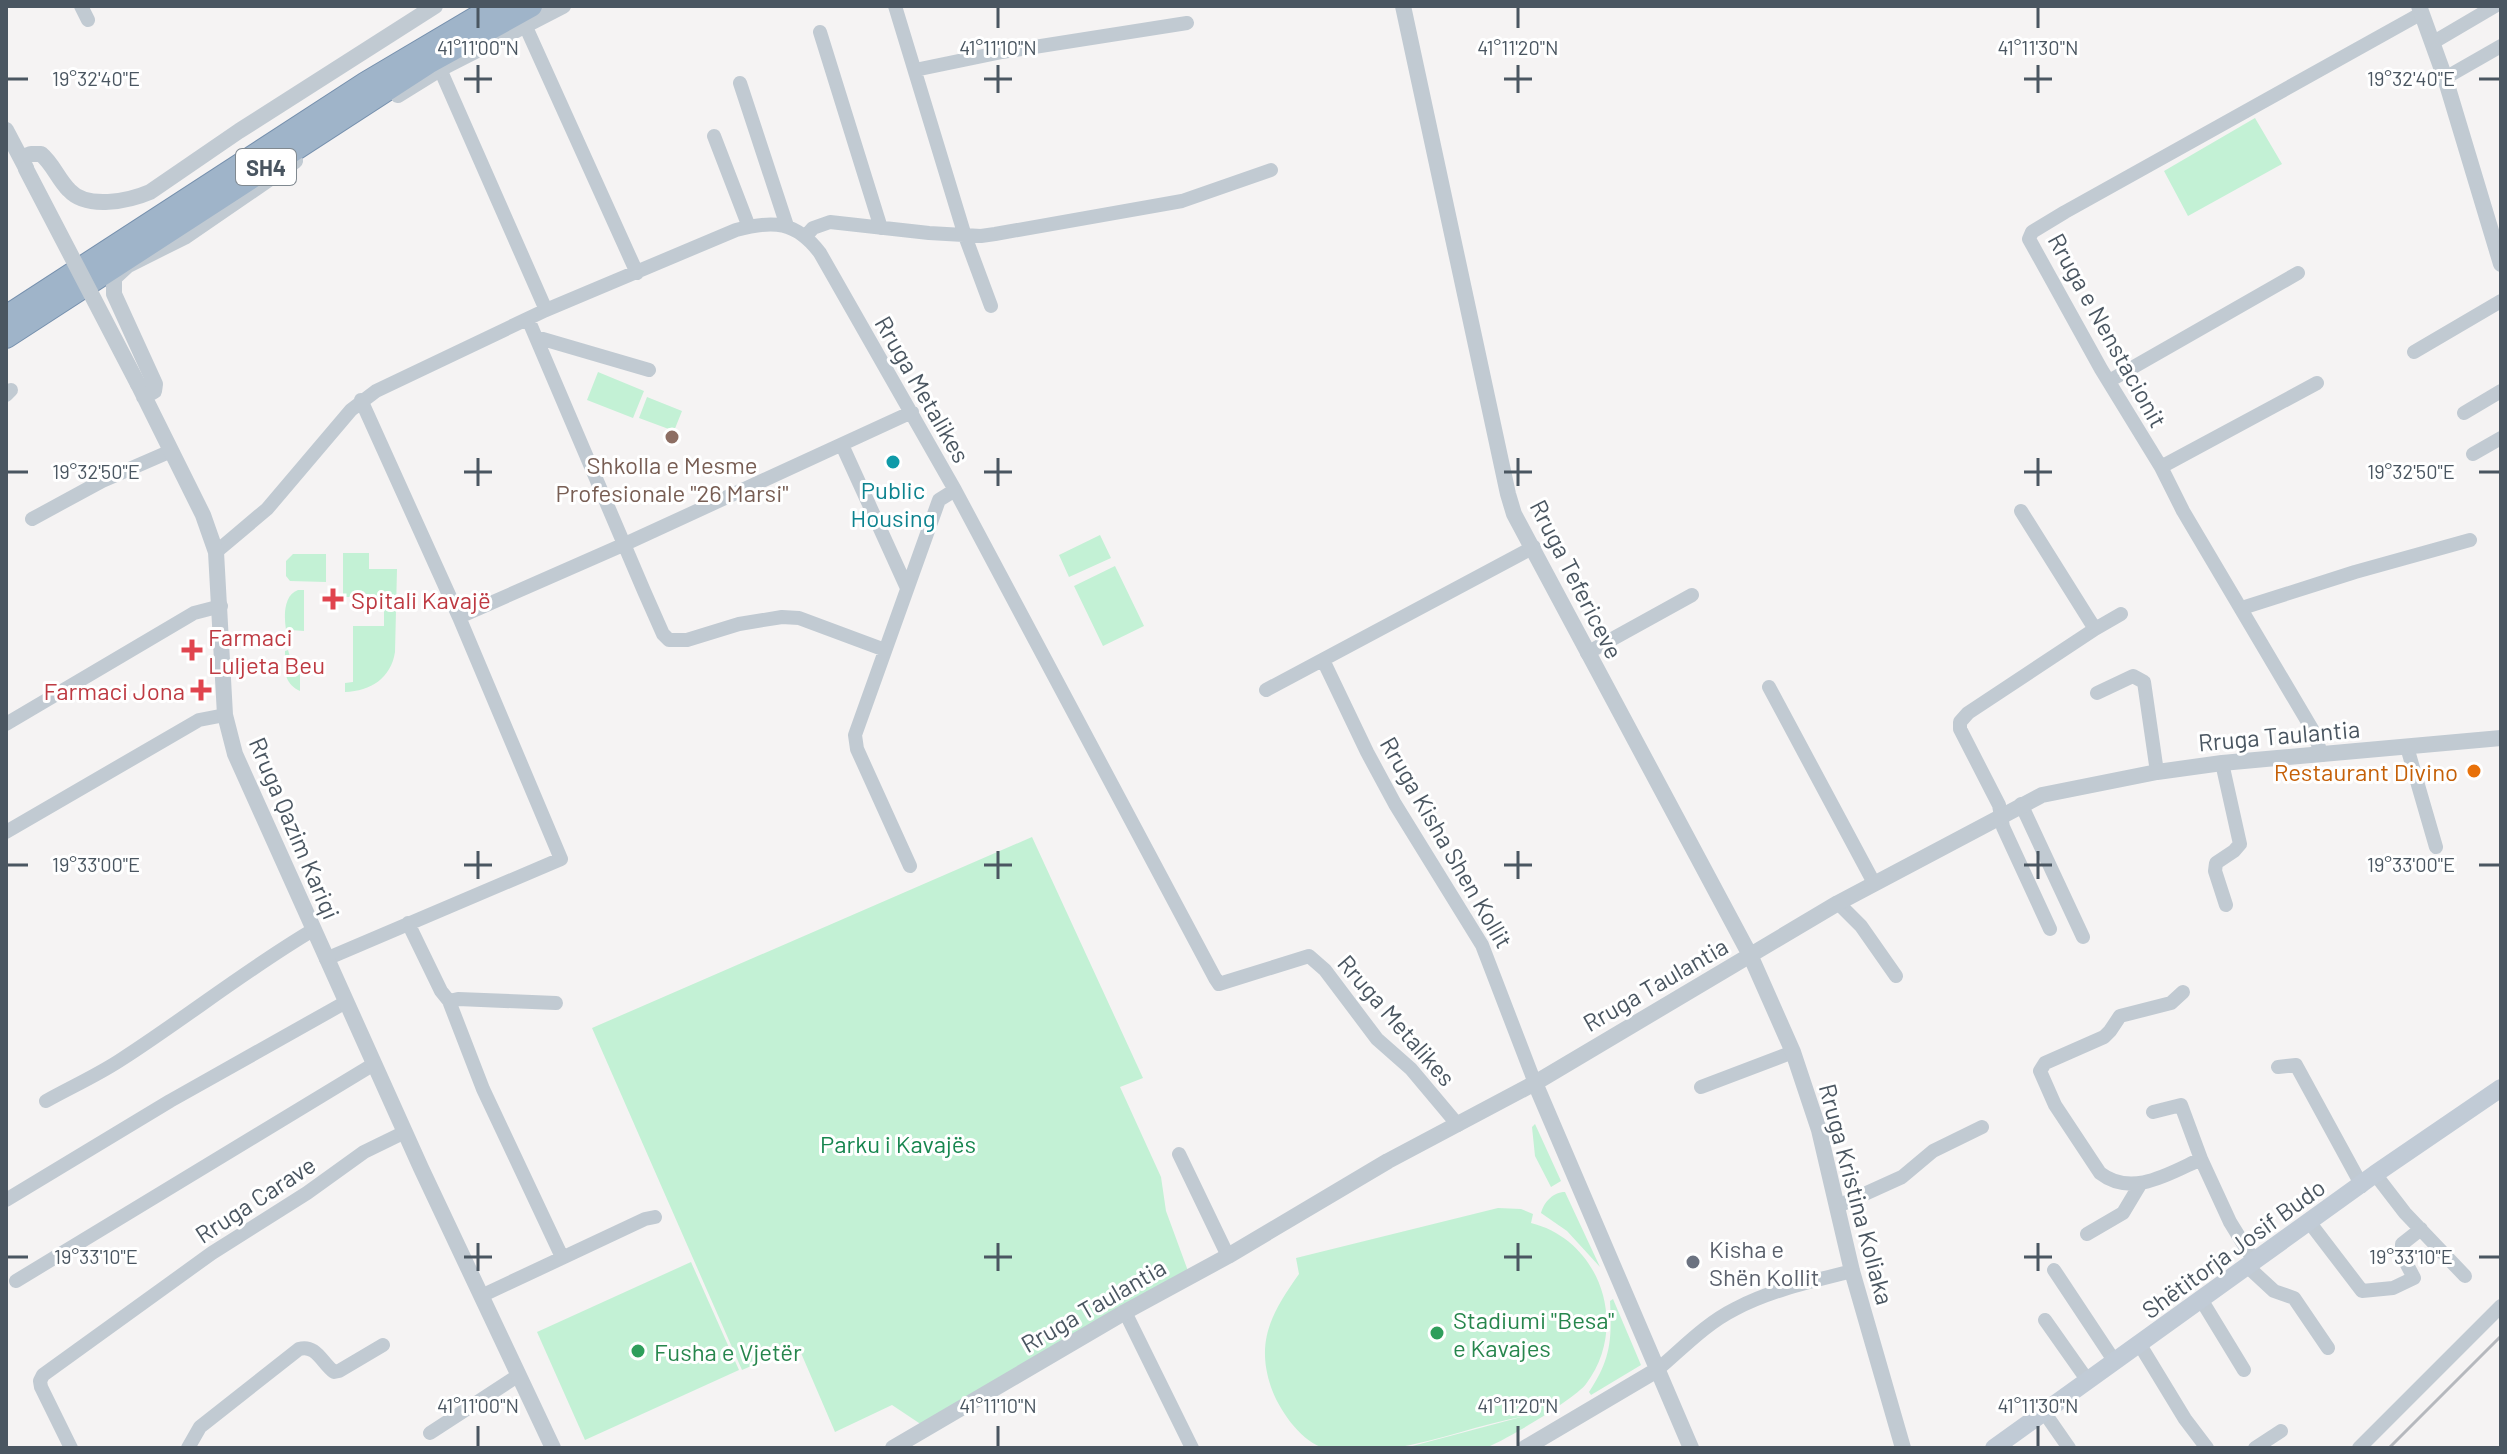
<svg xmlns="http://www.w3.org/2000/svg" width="2507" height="1454" font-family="Barlow,sans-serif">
  <rect width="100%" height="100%" fill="#f5f3f3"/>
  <path fill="#c3f1d5" d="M2255,118L2282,164L2188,216L2164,171Z
    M598,372L644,391L633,418L587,400Z
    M647,397L682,411L674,431L639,418Z
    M1100,535L1111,558L1069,577L1059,555Z
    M343,553H369V569H397L395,652C391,678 371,691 345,692V683L353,682V626H384V597H343Z
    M293,554H326V582L290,581L286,576V561Z
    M1115,566L1144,626L1103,646L1074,586Z
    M298,590H304V631L291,630V637L288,639C284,624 281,596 298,590Z
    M288,650L291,660H300V691C282,682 285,668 285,651Z
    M1032,837L1143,1078L1120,1087L1161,1177L1166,1211L1188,1271L922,1425L892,1405L835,1432L798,1346L742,1370L592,1028Z
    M1535,1124L1561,1181L1551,1187L1535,1156L1532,1127Z
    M1565,1192L1600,1267L1567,1231L1541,1213C1544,1202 1553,1192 1565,1192Z
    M1498,1208L1521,1209L1533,1214L1531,1223C1600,1240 1630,1326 1586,1384C1576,1398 1502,1443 1484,1448C1469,1452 1423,1448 1405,1448L1525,1416C1481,1424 1438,1441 1394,1448C1380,1450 1365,1448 1351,1448C1342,1448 1329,1450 1321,1447C1299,1439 1278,1408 1271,1387C1255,1340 1273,1311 1299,1274L1296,1258Z
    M691,1262L739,1370L585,1440L537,1332Z
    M1613,1299L1641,1365L1591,1395L1589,1392C1611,1359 1612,1339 1610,1301Z"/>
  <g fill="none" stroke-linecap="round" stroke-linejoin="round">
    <defs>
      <path id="trunk" d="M6,317L366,83L496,6
        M6,337L428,63L531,6"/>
    </defs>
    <use href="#trunk" stroke="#7690ad" stroke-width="24"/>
    <path stroke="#c1cad2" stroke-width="14" d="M81,6L88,20
      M895,6L965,236L991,306
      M525,25L637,273
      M820,32L881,228
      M2432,43L2495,6
      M440,69L546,310
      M915,70L1002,52L1187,23
      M2445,78L2501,46
      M740,83L787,226
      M714,136L749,227
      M805,237L813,228L830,222L929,233L981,236L995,234L1182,201L1271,170
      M528,319L644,591L663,634L669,640H687L739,624L782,617L799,618L885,650
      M536,337L649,370
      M2414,352L2501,301
      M2109,381L2298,273
      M6,395L11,390
      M2464,413L2501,391
      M842,445L907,588
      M2473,454L2501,438
      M2161,467L2317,383
      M2021,511L2095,629L1968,713L1960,722V729L1999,805L2003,827L2050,929
      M32,519L102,481L171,451
      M216,552L267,509L351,410L376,391L546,310L736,230C773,220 796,221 820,253L955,490L1215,978L1219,984L1309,956L1325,970L1377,1039L1411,1069L1458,1125
      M2242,608L2355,572L2470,540
      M459,617L625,544L912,412
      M2095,629L2121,614
      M1587,653L1692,595
      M1323,660L1367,752L1395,804L1482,945L1535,1083
      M1769,687L1874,883
      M1266,690L1534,547
      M2097,693L2133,676L2144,682L2157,772
      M6,724L194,613L221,606
      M2407,747L2436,847
      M2322,755L2312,729L2183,511L2161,467L2101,369L2029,239L2032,232L2065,212L2422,13
      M2222,763L2240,844L2234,851L2216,863L2215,871L2226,905
      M2021,804L2083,937
      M6,832L199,720L225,715
      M910,866L857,749L855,735L939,500L955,490
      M1838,903L1861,926L1896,976
      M408,923L441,991L449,1001L483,1089L562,1257
      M326,959L561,859L459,617L361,400
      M2183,992L2171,1003L2120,1016L2110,1031L2104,1037L2045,1063L2040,1071L2055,1105L2100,1173C2132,1198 2170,1173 2201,1159
      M449,1001L458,999L556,1003
      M2278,1067L2296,1065L2362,1186
      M1701,1087L1793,1052
      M46,1101C71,1087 98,1075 122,1059C187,1017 247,969 313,930
      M2153,1112L2181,1105L2201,1159L2230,1222L2254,1261
      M1179,1154L1228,1256
      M2375,1174L2405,1213L2465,1276
      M6,1200L170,1101L346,1002
      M1838,1206L1902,1177L1933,1151L1982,1127
      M2310,1223L2362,1291L2393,1288L2414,1278L2402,1255V1244L2421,1229
      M2087,1234L2123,1213L2141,1183
      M2247,1266L2274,1291L2294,1298L2328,1348
      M2054,1270L2115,1362
      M16,1281L374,1064
      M481,1296L645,1219L655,1217
      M2202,1301L2244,1370
      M1125,1312L1192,1448
      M2045,1320L2088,1381
      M2140,1345L2185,1419L2207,1448
      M1657,1370C1682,1349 1705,1324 1735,1309C1771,1290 1813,1281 1852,1271
      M2044,1412L2069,1448
      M430,1433L519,1375
      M71,1448L41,1387L40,1381L43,1375L212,1253L307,1193L364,1152L405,1132
      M188,1448L200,1427L299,1349C316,1344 322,1363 334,1372L339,1371L383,1345
      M2255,1448L2281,1431
      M2359,1448L2501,1306"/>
    <path stroke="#c1cad2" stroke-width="16" d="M1403,6L1508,494L1514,514L1751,957L1793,1052L1819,1130L1852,1271L1903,1448
      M2419,6L2445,78L2501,264
      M398,95L440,69L563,6
      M6,130L26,168
      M21,158L31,154H41C53,164 58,179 69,190C87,210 129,201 150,192L239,131L435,6
      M138,384L203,515L216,552L225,715L235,754L421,1168L553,1448
      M144,397L154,391L155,384L114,294V278L128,265L186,236L295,161
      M1535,1083L1691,1448
      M893,1448L1125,1312L1228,1256L1388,1161L1535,1083L1838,903L2042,795L2157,772L2222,763L2501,738
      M1525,1448L1657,1370"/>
    <path stroke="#c1cbd6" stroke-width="18" d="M1994,1448L2375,1174L2501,1088"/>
    <use href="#trunk" stroke="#9fb4c9" stroke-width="22"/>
    <path stroke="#b5b8bd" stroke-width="3" d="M2389,1448L2501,1336"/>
    <path stroke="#c1cad2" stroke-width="16" d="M26,169L138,384"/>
  </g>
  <path fill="none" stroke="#4a5661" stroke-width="3" d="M478,8V28M998,8V28M1518,8V28M2038,8V28M478,65V93M998,65V93M1518,65V93M2038,65V93M8,79H28M464,79H492M984,79H1012M1504,79H1532M2024,79H2052M2479,79H2499M478,458V486M998,458V486M1518,458V486M2038,458V486M8,472H28M464,472H492M984,472H1012M1504,472H1532M2024,472H2052M2479,472H2499M478,851V879M998,851V879M1518,851V879M2038,851V879M8,865H28M464,865H492M984,865H1012M1504,865H1532M2024,865H2052M2479,865H2499M478,1243V1271M998,1243V1271M1518,1243V1271M2038,1243V1271M8,1257H28M464,1257H492M984,1257H1012M1504,1257H1532M2024,1257H2052M2479,1257H2499M478,1426V1446M998,1426V1446M1518,1426V1446M2038,1426V1446"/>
  <circle fill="#8d6e63" stroke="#fff" stroke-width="3" cx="672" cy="437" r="8"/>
  <circle fill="#0f9aa8" stroke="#fff" stroke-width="3" cx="893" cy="462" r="8"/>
  <g fill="#e0444e" stroke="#fff" stroke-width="3">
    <path d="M329 587h8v8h8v8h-8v8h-8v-8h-8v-8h8z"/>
    <path d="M188 638h8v8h8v8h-8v8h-8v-8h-8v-8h8z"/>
    <path d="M197 678h8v8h8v8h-8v8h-8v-8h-8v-8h8z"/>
  </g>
  <circle fill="#e8710a" stroke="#fff" stroke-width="3" cx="2474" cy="771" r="8"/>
  <circle fill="#6b7280" stroke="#fff" stroke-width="3" cx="1693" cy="1262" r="8"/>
  <g fill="#2e9e5b" stroke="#fff" stroke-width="3">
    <circle cx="1437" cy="1333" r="8"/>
    <circle cx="638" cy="1351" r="8"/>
  </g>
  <g text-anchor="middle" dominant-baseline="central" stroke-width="6" stroke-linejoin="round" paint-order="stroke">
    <rect fill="#fff" stroke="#808990" stroke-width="2" x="236" y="149" width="60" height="36" rx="6"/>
    <g font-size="22" font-weight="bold" fill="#4a5661">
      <text x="266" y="167">SH4</text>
    </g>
    <g font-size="24" fill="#4a5661" stroke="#fff">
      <text transform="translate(2108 330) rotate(61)">Rruga e Nenstacionit</text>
      <text transform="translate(923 389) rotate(60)">Rruga Metalikes</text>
      <text transform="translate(1577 579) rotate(63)">Rruga Tefericeve</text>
      <text transform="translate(2279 735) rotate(-5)">Rruga Taulantia</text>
      <text transform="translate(295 828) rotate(67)">Rruga Qazim Kariqi</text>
      <text transform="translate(1447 842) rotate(60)">Rruga Kisha Shen Kollit</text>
      <text transform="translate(1655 984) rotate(-30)">Rruga Taulantia</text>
      <text transform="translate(1397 1020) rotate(49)">Rruga Metalikes</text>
      <text transform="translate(1857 1194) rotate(75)">Rruga Kristina Koliaka</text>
      <text transform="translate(255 1199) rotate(-33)">Rruga Carave</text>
      <text transform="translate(2233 1248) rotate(-36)">Shëtitorja Josif Budo</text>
      <text transform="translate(1093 1305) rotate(-30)">Rruga Taulantia</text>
    </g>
    <g font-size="24" fill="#785e54" stroke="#fff">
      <text x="672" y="464">Shkolla e Mesme<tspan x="672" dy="28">Profesionale "26 Marsi"</tspan></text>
    </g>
    <g font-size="24" fill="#0d838f" stroke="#fff">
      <text x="893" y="489">Public<tspan x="893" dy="28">Housing</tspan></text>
    </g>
    <g font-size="24" fill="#be3a42" stroke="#fff" text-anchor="start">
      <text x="351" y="599">Spitali Kavajë</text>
      <text x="208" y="636">Farmaci<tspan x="208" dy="28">Luljeta Beu</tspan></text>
      <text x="185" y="690" text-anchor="end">Farmaci Jona</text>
    </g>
    <g font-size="24" fill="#c56008" stroke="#fff" text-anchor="end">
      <text x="2458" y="771">Restaurant Divino</text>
    </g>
    <g font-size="24" fill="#17864f" stroke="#fff">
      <text x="898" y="1143">Parku i Kavajës</text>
    </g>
    <g font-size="24" fill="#5b616d" stroke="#fff" text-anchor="start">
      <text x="1709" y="1248">Kisha e<tspan x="1709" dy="28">Shën Kollit</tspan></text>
    </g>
    <g font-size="24" fill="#27864d" stroke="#fff" text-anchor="start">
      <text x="1453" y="1319">Stadiumi "Besa"<tspan x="1453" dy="28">e Kavajes</tspan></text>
      <text x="654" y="1351">Fusha e Vjetër</text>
    </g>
  </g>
  <g font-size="20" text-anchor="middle" fill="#4a5661" stroke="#fff" stroke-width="6" stroke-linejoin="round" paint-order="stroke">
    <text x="478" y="55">41°11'00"N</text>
    <text x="998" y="55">41°11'10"N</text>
    <text x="1518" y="55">41°11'20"N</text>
    <text x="2038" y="55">41°11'30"N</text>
    <text x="2411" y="86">19°32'40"E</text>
    <text x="96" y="86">19°32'40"E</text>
    <text x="2411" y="479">19°32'50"E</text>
    <text x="96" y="479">19°32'50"E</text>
    <text x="2411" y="872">19°33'00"E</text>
    <text x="96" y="872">19°33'00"E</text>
    <text x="2411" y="1264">19°33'10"E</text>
    <text x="96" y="1264">19°33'10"E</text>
    <text x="478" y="1413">41°11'00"N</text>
    <text x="998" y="1413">41°11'10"N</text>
    <text x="1518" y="1413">41°11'20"N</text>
    <text x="2038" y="1413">41°11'30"N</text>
  </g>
  <rect width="2507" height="1454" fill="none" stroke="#4a5661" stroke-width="16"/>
</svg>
